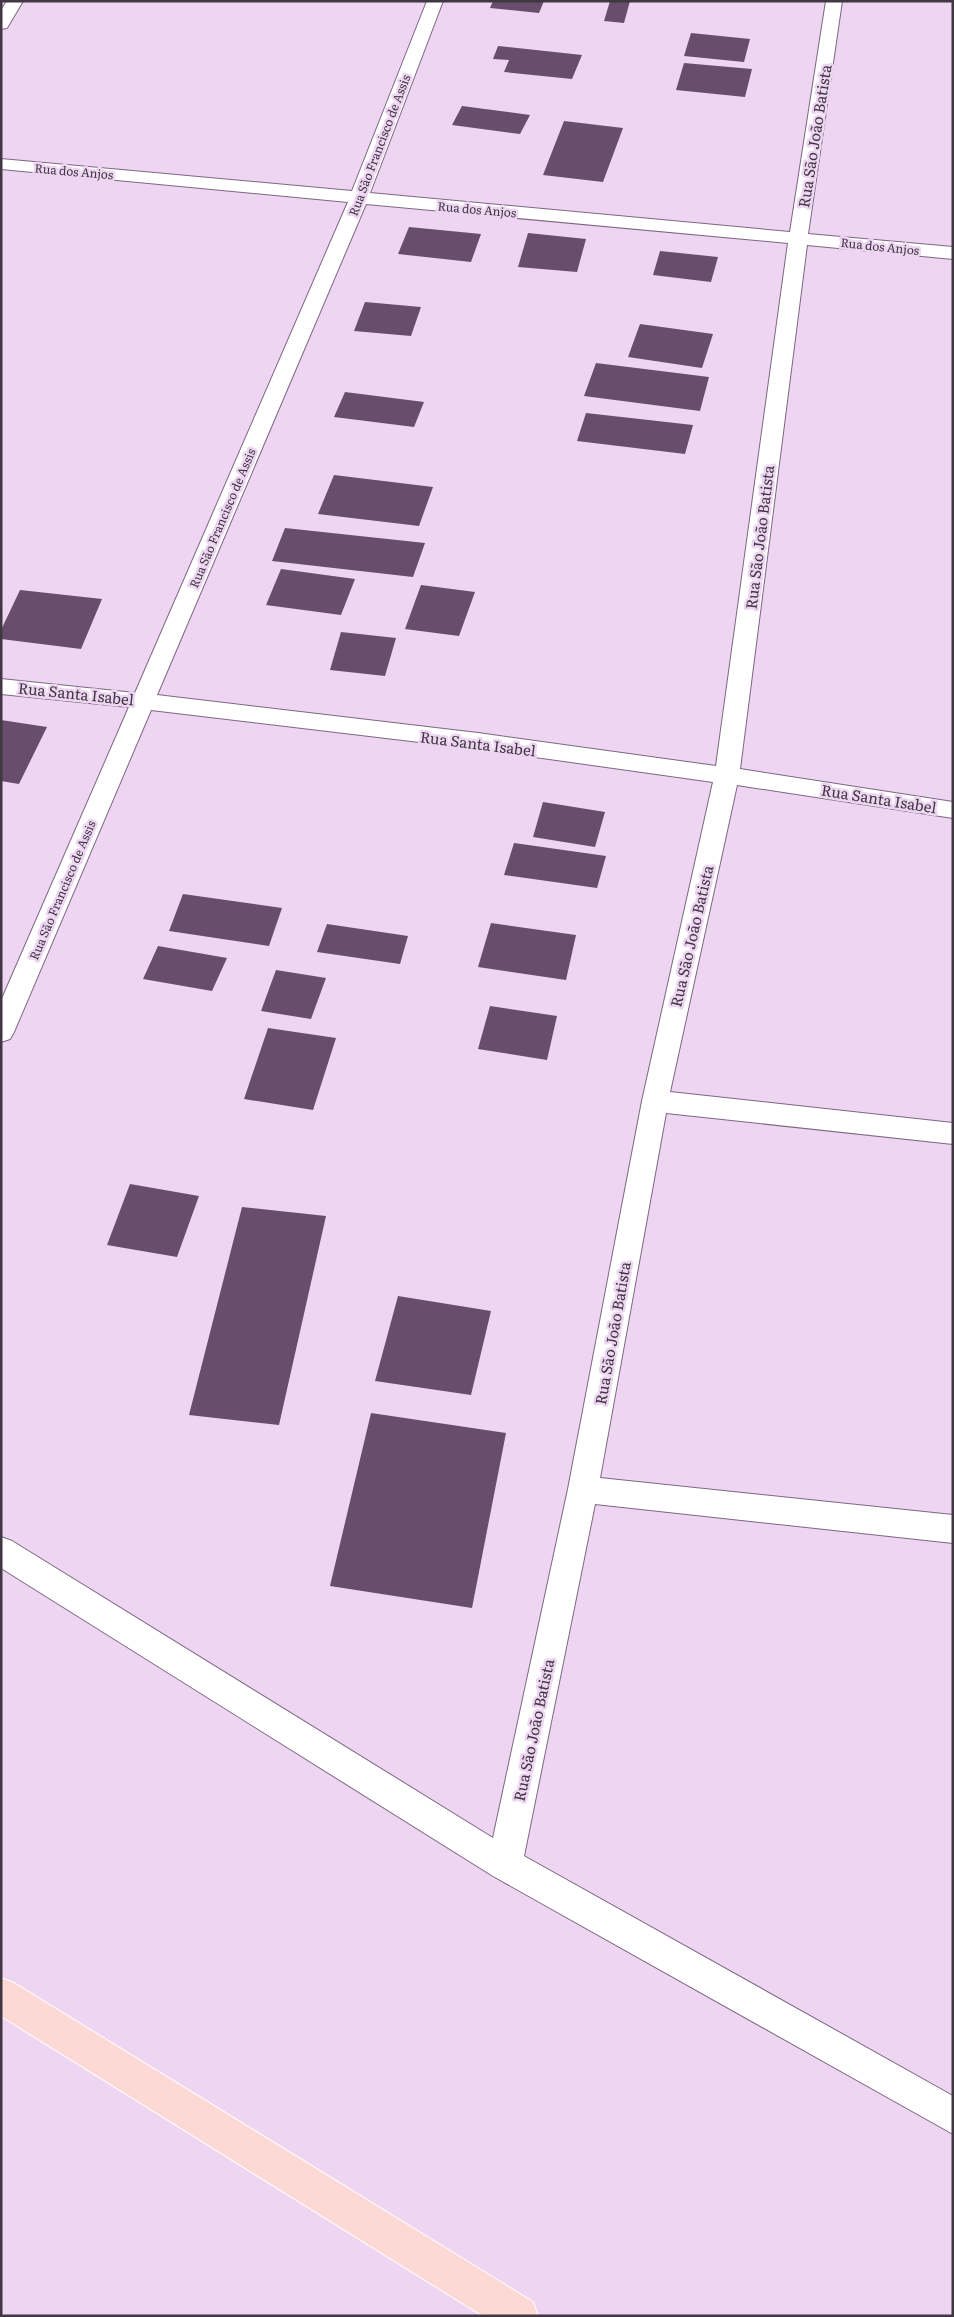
<svg xmlns="http://www.w3.org/2000/svg" width="954" height="2317" font-family="Literata,serif">
  <rect width="100%" height="100%" fill="#eed6f3"/>
  <path fill="#684d6d" d="M493,1H544L539,13L490,8Z
    M610,1H630L624,23L604,21Z
    M691,33L750,39L744,62L684,56Z
    M498,46L582,55L572,79L504,72L509,60L493,59Z
    M684,63L752,69L745,97L676,90Z
    M462,106L530,115L520,134L452,125Z
    M564,121L623,128L603,182L543,175Z
    M409,227L481,234L471,262L398,254Z
    M528,233L586,239L577,272L518,267Z
    M660,251L718,257L711,282L653,275Z
    M365,302L421,307L411,336L354,331Z
    M640,324L713,334L702,368L628,357Z
    M596,363L709,377L700,411L584,396Z
    M345,392L424,402L414,427L334,417Z
    M586,413L693,425L685,454L577,441Z
    M334,475L433,487L419,526L318,514Z
    M285,528L425,543L413,577L272,561Z
    M281,569L355,579L341,615L266,605Z
    M421,585L475,592L459,636L405,629Z
    M20,590L102,599L81,649L1,639V630Z
    M341,632L396,638L385,676L330,670Z
    M1,720L47,727L19,784L1,781Z
    M543,802L605,812L595,847L533,837Z
    M514,843L606,856L597,888L504,875Z
    M183,894L282,908L269,946L169,931Z
    M491,923L576,935L566,980L478,967Z
    M327,924L408,936L400,964L317,952Z
    M158,946L227,958L212,991L143,979Z
    M276,970L326,978L311,1019L261,1011Z
    M490,1006L557,1016L547,1060L478,1049Z
    M268,1028L336,1038L313,1110L244,1099Z
    M130,1184L199,1196L177,1257L107,1245Z
    M242,1207L326,1216L279,1425L189,1415Z
    M398,1296L491,1311L471,1395L375,1381Z
    M371,1413L506,1433L472,1608L330,1586Z"/>
  <g fill="none" stroke-linecap="round" stroke-linejoin="round">
    <defs>
      <path id="street" d="M7,1H23L7,28L1,29V10Z
        M427,1H443L370,193L790,232L826,1H842L808,234L953,247V259L807,245L740,769L953,802V818L737,785L670,1092L953,1123V1144L666,1113L600,1478L953,1515V1543L595,1504L524,1856L953,2096V2134L493,1876L1,1568V1537L12,1541L493,1838L568,1489L642,1101L713,782L478,749L151,710L14,1032L10,1039L1,1042V1001L129,707L1,694V679L135,693L348,202L1,169V159L352,191ZM366,204L788,243L716,766L478,733L157,695Z"/>
      <path id="primary" d="M1,1978L14,1983L533,2302L538,2316H483L1,2016Z"/>
    </defs>
    <use href="#street" stroke="#7c6780" stroke-width="2"/>
    <use href="#primary" stroke="#fff" stroke-width="2"/>
    <use href="#street" fill="#fff" fill-rule="evenodd"/>
    <use href="#primary" fill="#fdd9d5" fill-rule="evenodd"/>
  </g>
  <g text-anchor="middle" dominant-baseline="central" stroke-width="5" stroke-linejoin="round" paint-order="stroke">
    <g font-size="12" fill="#403742" stroke="#eed6f3">
      <text transform="translate(379 145) rotate(-69)">Rua São Francisco de Assis</text>
      <text transform="translate(74 171) rotate(5)">Rua dos Anjos</text>
      <text transform="translate(477 209) rotate(5)">Rua dos Anjos</text>
      <text transform="translate(880 246) rotate(6)">Rua dos Anjos</text>
      <text transform="translate(222 518) rotate(-67)">Rua São Francisco de Assis</text>
      <text transform="translate(62 890) rotate(-67)">Rua São Francisco de Assis</text>
    </g>
    <g font-size="15" fill="#403742" stroke="#eed6f3">
      <text transform="translate(814 136) rotate(-81)">Rua São João Batista</text>
      <text transform="translate(759 537) rotate(-83)">Rua São João Batista</text>
      <text transform="translate(76 693) rotate(6)">Rua Santa Isabel</text>
      <text transform="translate(478 743) rotate(7)">Rua Santa Isabel</text>
      <text transform="translate(879 798) rotate(9)">Rua Santa Isabel</text>
      <text transform="translate(691 936) rotate(-77)">Rua São João Batista</text>
      <text transform="translate(612 1333) rotate(-80)">Rua São João Batista</text>
      <text transform="translate(533 1730) rotate(-78)">Rua São João Batista</text>
    </g>
  </g>
  <rect width="954" height="2317" fill="none" stroke="#403742" stroke-width="5"/>
</svg>
